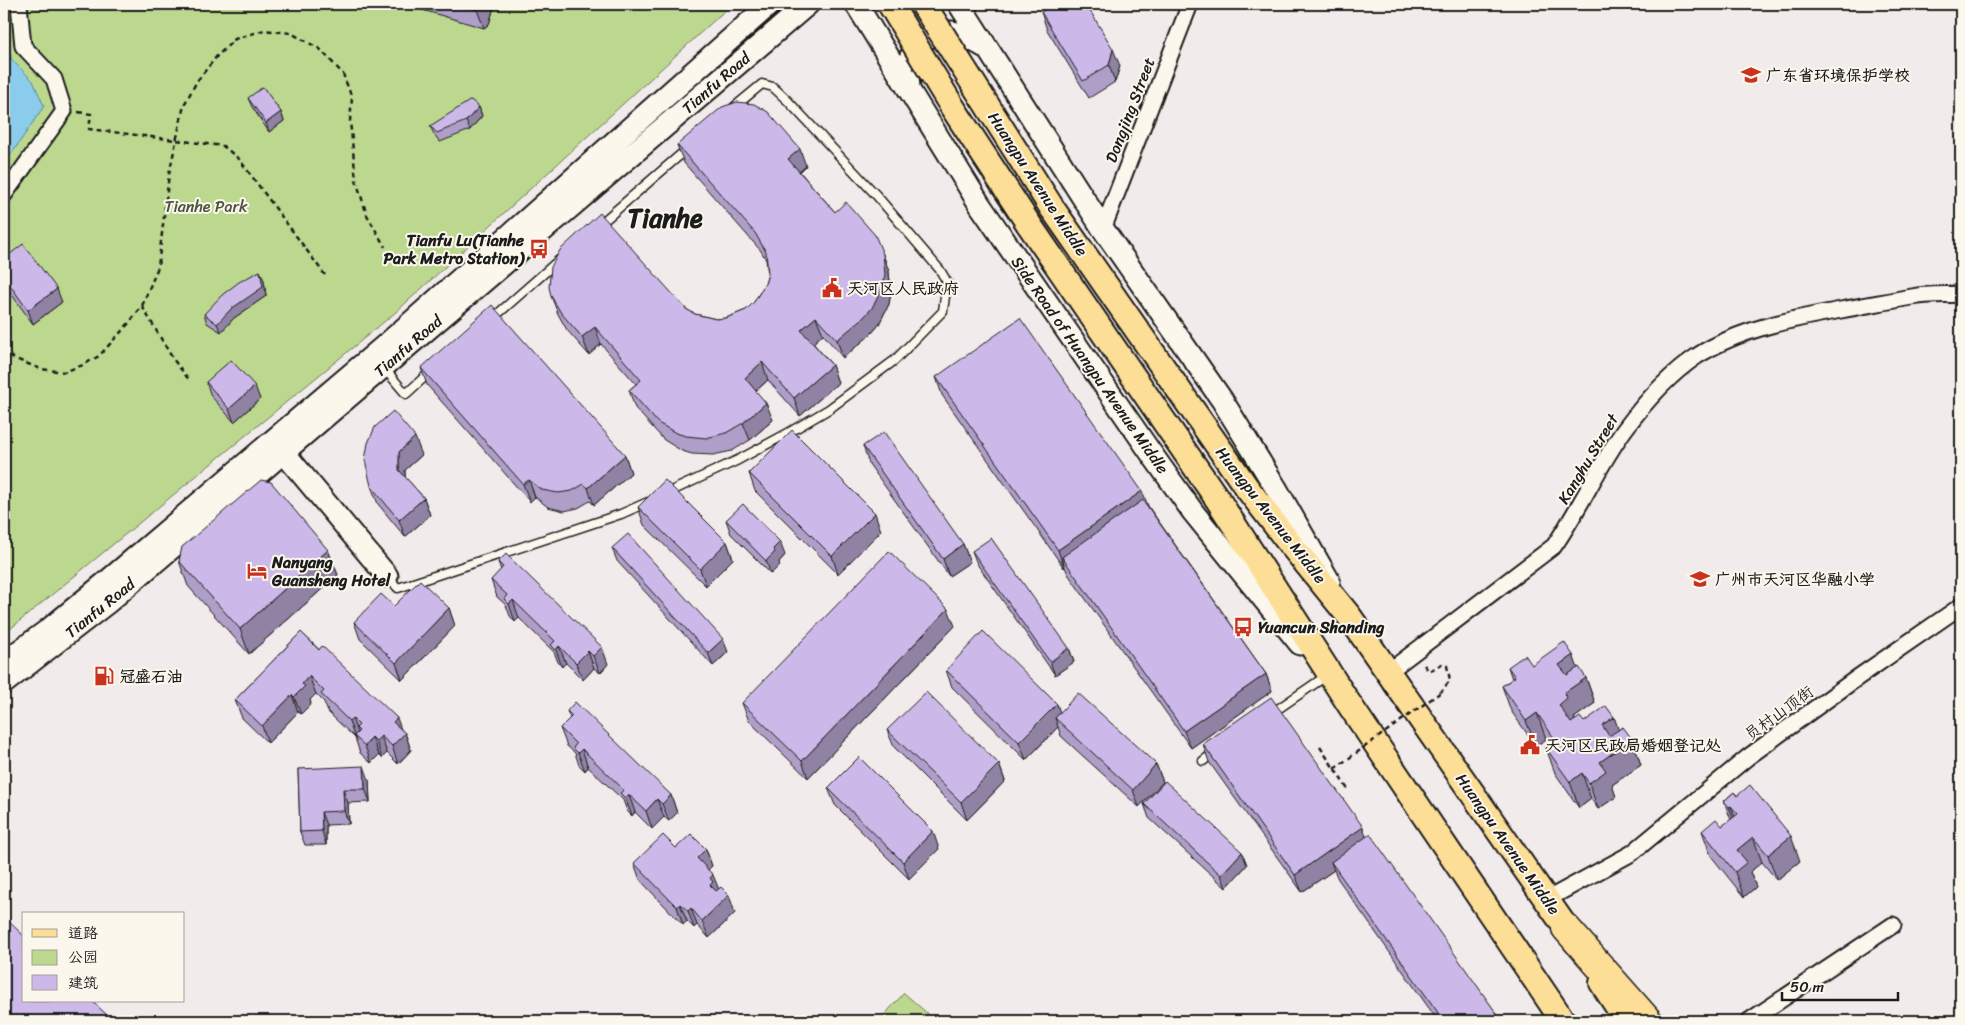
<svg xmlns="http://www.w3.org/2000/svg" width="1965" height="1025" font-family="Sriracha,'LXGW WenKai TC',sans-serif">
  <rect width="100%" height="100%" fill="#f2ebeb"/>
  <filter id="ink" filterUnits="userSpaceOnUse"><feTurbulence type="fractalNoise" baseFrequency=".02" numOctaves="2"/><feDisplacementMap in="SourceGraphic" scale="10" xChannelSelector="R" yChannelSelector="G"/><feConvolveMatrix kernelMatrix="1 2 1 2 8 2 1 2 1" color-interpolation-filters="sRGB"/></filter>
  <g filter="url(#ink)">
    <path fill="#bcd88f" stroke="#6c7a56" d="M4,4H732L396,312L4,634Z
      M904,993L936,1021H879Z"/>
    <path fill="#8bcced" stroke="#5f8699" d="M4,34L12,60L33,81L44,106L4,165Z"/>
    <g fill="none" stroke-linecap="round" stroke-linejoin="round">
      <defs>
        <path id="lane" d="M599,225L687,149
          M492,319L559,260
          M384,368L406,394L430,372
          M667,493L738,460L788,433L829,409L895,360L943,311L947,282L940,270L877,196L788,101L773,87L762,84L733,108
          M388,578L398,588L621,514L648,502
          M1272,713L1326,676
          M1203,761L1215,752"/>
        <path id="street" d="M4,195L64,111L54,79L23,46L19,4
          M1103,229L1190,4
          M1388,672L1554,546C1580,509 1598,466 1625,429C1645,402 1669,375 1697,356C1739,329 1792,319 1841,310C1864,306 1888,301 1912,297C1928,294 1945,295 1961,294
          M1546,900L1632,853L1748,757L1857,678L1961,606
          M1749,1021L1893,925"/>
        <path id="secondary" d="M856,4L980,205L1151,453L1193,512L1300,644
          M959,4L1103,229L1222,400L1276,488L1329,581
          M909,90C909,83 907,74 908,67C910,45 936,27 957,33C966,36 976,42 985,47
          M275,442L387,576
          M4,662L48,630L110,579L389,342L770,4
          M4,683L107,603L808,4"/>
        <path id="primary" d="M1052,208L1247,488L1287,540L1349,616L1576,942
          M1028,223L1218,500L1351,707L1563,1021
          M1602,983L1627,1021"/>
        <path id="highway" d="M1566,928L1648,1021"/>
      </defs>
      <use href="#lane" stroke="#1c1c1c" stroke-width="11"/>
      <use href="#street" stroke="#1c1c1c" stroke-width="19"/>
      <use href="#secondary" stroke="#1c1c1c" stroke-width="25"/>
      <use href="#primary" stroke="#1c1c1c" stroke-width="28"/>
      <use href="#highway" stroke="#1c1c1c" stroke-width="31"/>
      <path stroke="#1c1c1c" stroke-width="2.5" stroke-dasharray="5 4" stroke-linecap="butt" d="M78,112L91,114L89,129L223,146L239,159L325,275
        M142,306L173,359L190,381
        M4,349L13,358L41,369L64,372L83,365L99,356L130,322L142,306L158,267L169,174L184,105L197,81L217,56L235,39L264,30L291,33L320,49L343,74L352,98L350,121L356,180L367,215L385,247
        M4,355L12,357
        M1424,665L1429,671L1442,664L1447,666L1450,680L1441,692
        M1320,747L1349,791"/>
      <use href="#lane" stroke="#fbf7ec" stroke-width="8"/>
      <use href="#street" stroke="#fbf7ec" stroke-width="15"/>
      <use href="#secondary" stroke="#fbf7ec" stroke-width="21"/>
      <use href="#primary" stroke="#fdde96" stroke-width="24"/>
      <use href="#highway" stroke="#fdde96" stroke-width="28"/>
      <defs>
        <path id="primary-bridge" d="M890,4L953,108L1028,223
          M923,4L1052,208"/>
      </defs>
      <use href="#primary-bridge" stroke="#1c1c1c" stroke-width="28" stroke-linecap="butt"/>
      <path stroke="#1c1c1c" stroke-width="2.5" stroke-dasharray="5 4" stroke-linecap="butt" d="M1334,769L1441,692"/>
      <use href="#primary-bridge" stroke="#fdde96" stroke-width="24"/>
    </g>
    <path fill="#af9fc8" stroke="#1c1c1c" d="M402,4H495L489,24L484,28Z
      M1041,12L1120,66L1115,82L1089,98L1047,30Z
      M248,98L281,112L284,121L269,132L252,107Z
      M479,107L482,116L470,130L440,142L434,134L430,126Z
      M677,145L806,166L800,172L835,212L883,254L889,272L891,292L889,304L878,326L870,335L843,358L823,334L813,343L832,365L838,383L800,416L768,380L756,391L773,420L750,440L732,451L713,455L692,454L682,451L664,440L635,408L629,390L636,384L601,344L589,355L567,330L558,314L551,296L686,309L695,314L716,319L726,318L746,310L754,302L765,284L768,274L766,260L761,251L684,163Z
      M4,259L62,302L33,324L4,284Z
      M264,280L266,296L234,318L221,332L207,323L204,314Z
      M421,368L625,455L631,473L594,505L590,501L578,508L564,511L548,507L535,497L530,502L427,385Z
      M936,377L1148,506L1266,674L1272,691L1191,748L1068,574L1065,567L1064,568L942,395Z
      M206,382L260,399L234,422L211,396Z
      M863,446L963,544L970,562L949,576L869,464Z
      M422,455L405,470V477L424,498L430,515L405,537L378,504L371,486Z
      M749,473L881,531L838,574L755,491Z
      M638,507L727,542L733,559L706,586L644,525Z
      M726,520L785,555L779,562L780,565L771,574L731,534Z
      M612,548L728,652L713,666L617,561Z
      M328,550L338,575L249,654L188,586L179,561Z
      M972,551L1069,648L1074,662L1055,675L977,564Z
      M498,562L608,664L600,673L594,668L583,680L566,663L562,667L558,662L554,652L519,618L515,622L510,616L506,605L497,597L491,580L501,570Z
      M394,606L449,608L455,626L402,680L360,639L354,622Z
      M955,626L808,778L749,721L742,703Z
      M301,632L405,733L411,750L398,764L387,753L382,758L379,755L371,763L360,753L355,738L328,712L324,702L316,694L310,700L311,704L301,714L298,712L268,743L242,718L235,700Z
      M1573,655L1577,668L1586,678L1595,703L1574,718L1575,720L1584,722L1614,717L1618,730L1632,739L1641,765L1612,785L1616,797L1598,809L1591,799L1579,808L1555,773L1546,748L1550,744L1546,739L1536,746L1511,711L1502,686L1512,679L1508,667L1532,665Z
      M946,670L1060,712L1156,764L1163,782L1139,807L1061,736L1058,727L1026,760L952,687Z
      M567,711L671,795L677,813L669,821L664,817L652,829L635,812L632,816L627,811L623,800L588,767L585,771L579,765L575,753L567,746L560,728L570,718Z
      M887,730L999,764L1005,781L967,820L894,747Z
      M1203,744L1363,827L1366,837L1502,1021H1438L1338,879L1334,870L1302,892L1209,762Z
      M298,769L369,780L370,802L348,803L349,824L326,825V845H305L300,832Z
      M828,788L939,849L909,879L835,805Z
      M1734,792L1800,861L1777,880L1762,862L1750,872L1756,887L1744,897L1711,856L1702,831L1722,826L1731,820L1724,801Z
      M1144,804L1242,852L1247,865L1226,888L1149,818Z
      M676,848L706,849L712,866L708,870L718,889L735,913L709,938L697,925L694,928L687,921L683,925L640,880L634,863Z"/>
    <path fill="#8f82a3" stroke="#1c1c1c" d="M483,4H495L489,24L484,28L477,10Z
      M1113,49L1120,66L1115,82L1109,65Z
      M479,107L482,116L470,130L466,121Z
      M281,112L284,121L269,132L266,123Z
      M800,149L806,166L795,176L788,159Z
      M883,254L889,272L891,292L889,304L878,326L870,335L843,358L837,340Z
      M260,271L264,280L266,296L234,318L221,332L217,324Z
      M57,289L62,302L33,324L28,310Z
      M816,317L823,334L808,348L801,330Z
      M595,327L601,344L589,355L582,337Z
      M762,362L768,380L751,395L745,378Z
      M832,365L838,383L800,416L794,398Z
      M255,386L260,399L234,422L229,409Z
      M766,403L773,420L750,440L743,423Z
      M415,437L422,455L405,470L406,487L399,470V452Z
      M625,455L631,473L594,505L588,488Z
      M529,480L535,497L530,502L523,484Z
      M1142,491L1149,508L1062,557L1065,567L1064,568L1058,550Z
      M424,498L430,515L405,537L399,520Z
      M875,513L881,531L838,574L832,556Z
      M727,542L733,559L706,586L700,569Z
      M780,542L785,555L779,562L780,565L771,574L766,561L773,549Z
      M963,544L970,562L949,576L943,559Z
      M328,550L338,575L249,654L240,629Z
      M513,600L519,618L515,622L509,604Z
      M449,608L455,626L402,680L396,663Z
      M948,609L955,626L808,778L802,761Z
      M723,639L728,652L713,666L708,653Z
      M559,646L566,663L562,667L556,650Z
      M602,647L608,664L600,673L593,656Z
      M1069,648L1074,662L1055,675L1050,662Z
      M588,651L594,668L583,680L576,663Z
      M1573,655L1582,680L1568,690L1559,665Z
      M1266,674L1272,691L1191,748L1184,731Z
      M309,676L316,694L310,700L311,704L301,714L294,697L302,684Z
      M1586,678L1595,703L1574,718L1577,724L1568,730L1559,705L1564,693Z
      M292,695L298,712L268,743L262,726Z
      M1057,704L1063,721L1055,718L1058,727L1026,760L1019,742Z
      M1537,713L1546,739L1536,746L1526,721Z
      M1614,717L1623,742L1611,751L1602,725Z
      M352,718L358,735L354,736L349,721Z
      M397,718L403,735L405,733L411,750L398,764L392,746L393,722Z
      M381,736L387,753L382,758L376,741Z
      M372,737L379,755L371,763L365,746Z
      M1632,739L1641,765L1612,785L1616,797L1598,809L1589,783L1600,762Z
      M582,749L588,767L585,771L578,753Z
      M999,764L1005,781L967,820L961,802Z
      M1156,764L1163,782L1139,807L1133,790Z
      M364,766L369,780L370,802L365,789Z
      M1582,773L1591,799L1579,808L1570,782Z
      M343,789L348,803L349,824L344,811Z
      M629,795L635,812L632,816L625,798Z
      M671,795L677,813L669,821L662,804Z
      M657,799L664,817L652,829L646,811Z
      M1731,806L1740,831L1738,833L1729,807Z
      M321,812L326,825V845L322,831Z
      M1363,827L1369,845L1331,862L1334,870L1302,892L1295,875Z
      M933,831L939,849L909,879L903,862Z
      M1791,836L1800,861L1777,880L1768,855Z
      M1753,837L1762,862L1750,872L1756,887L1744,897L1735,872L1737,850Z
      M706,849L712,866L703,875L697,858Z
      M1242,852L1247,865L1226,888L1221,875Z
      M713,875L720,892L717,894L710,885V878Z
      M729,895L735,913L709,938L702,921Z
      M680,904L687,921L683,925L677,907Z
      M691,908L697,925L694,928L688,911Z
      M108,1016L110,1021H103Z"/>
    <path fill="#ccb9e9" stroke="#1c1c1c" d="M455,4H483V6L477,10Z
      M1055,4H1086L1113,49L1109,65L1083,81L1041,12Z
      M263,87L281,112L266,123L248,98Z
      M471,100L479,107L466,121L437,133L430,126Z
      M737,102L754,104L768,112L800,149L788,159L835,212L846,202L875,235L883,254L885,274L883,286L872,308L863,318L837,340L816,317L801,330L832,365L794,398L762,362L745,378L766,403L743,423L726,433L706,438L686,436L676,433L658,423L629,390L641,380L595,327L582,337L561,313L551,296L549,287L551,267L560,250L600,213L686,309L695,314L716,319L726,318L746,310L754,302L765,284L768,274L766,252L755,233L677,145L722,107Z
      M23,244L57,289L28,310L4,277V259Z
      M260,271L263,287L231,309L217,324L204,314L222,295L239,282Z
      M492,305L625,455L588,488L584,484L572,491L558,493L542,490L529,480L523,484L421,368Z
      M1020,318L1142,491L1058,550L936,377Z
      M231,360L255,386L229,409L206,382Z
      M393,411L415,437L399,452V470L424,498L399,520L371,486L365,460L368,443L375,427Z
      M792,430L875,513L832,556L749,473Z
      M884,432L963,544L943,559L863,446Z
      M261,480L271,482L328,550L240,629L179,561L182,547Z
      M665,480L727,542L700,569L638,507Z
      M1143,500L1266,674L1184,731L1062,557Z
      M743,504L780,542L773,549L775,552L766,561L726,520Z
      M628,534L723,639L708,653L612,548Z
      M991,538L1069,648L1050,662L972,551Z
      M889,551L948,609L802,761L742,703Z
      M506,554L602,647L593,656L588,651L576,663L559,646L556,650L551,645L555,641L513,600L509,604L504,599L507,595L491,580L503,567L498,562Z
      M420,580L449,608L396,663L354,622L381,594L394,606Z
      M983,631L1057,704L1019,742L946,670Z
      M301,632L319,650L322,646L397,718L393,722L405,733L392,746L381,736L376,741L372,737L365,746L354,736L359,731L356,728L359,725L352,718L349,721L321,694L324,691L309,676L302,684L305,686L294,697L292,695L262,726L235,700Z
      M1564,642L1573,655L1559,665L1567,675L1579,667L1586,678L1564,693L1567,698L1559,705L1571,723L1580,717L1584,722L1606,706L1614,717L1602,725L1609,736L1623,727L1632,739L1600,762L1606,771L1589,783L1582,773L1570,782L1546,748L1556,741L1537,713L1526,721L1502,686L1515,677L1508,667L1525,655L1532,665Z
      M926,692L999,764L961,802L887,730Z
      M1078,693L1156,764L1133,790L1055,718Z
      M1271,697L1363,827L1295,875L1203,744Z
      M575,702L671,795L662,804L657,799L646,811L629,795L625,798L620,793L624,790L582,749L578,753L573,748L576,744L560,728L572,716L567,711Z
      M859,757L933,831L903,862L828,788Z
      M364,766L365,789H343L344,811L321,812L322,831L300,832L298,769Z
      M1165,781L1242,852L1221,875L1144,804Z
      M1750,785L1791,836L1768,855L1753,837L1737,850L1747,862L1735,872L1702,831L1716,819L1722,826L1738,814L1731,806L1729,807L1724,801L1734,792L1737,796Z
      M691,834L706,849L697,858L713,875L710,878L713,882L710,885L716,891L721,887L729,895L702,921L691,908L688,911L680,904L677,907L634,863L663,835L676,848Z
      M1370,834L1502,1021H1444L1331,862Z
      M4,917L24,936V1001H92L108,1016L103,1021H4Z"/>
  </g>
  <defs>
    <symbol id="school-bare" viewBox="-9 -9 18 18"><path d="M0-5L7-2L0 1L-7-2ZM-4 1L0 2.5L4 1V4Q0 6-4 4Z" fill="#c8321e" stroke="#fbf7ec" stroke-width="2.5" paint-order="stroke"/></symbol>
    <symbol id="bus-bare" viewBox="-9 -9 18 18"><path d="M-5-6H5V4H4V6H2V4H-2V6H-4V4H-5ZM-3.5-4V0h7V-4ZM-3.5 1.2v1.5H-2V1.2ZM2 1.2v1.5H3.5V1.2Z" fill="#c8321e" stroke="#fbf7ec" stroke-width="2.5" paint-order="stroke"/></symbol>
    <symbol id="civic-bare" viewBox="-9 -9 18 18"><path d="M-.6-6.5H3V-4.5H.6V-3L4-1V1h2V6H-6V1h2V-1L-.6-3ZM-1.2 2.5V6h2.4V2.5Z" fill="#c8321e" stroke="#fbf7ec" stroke-width="2.5" paint-order="stroke"/></symbol>
    <symbol id="hotel-bare" viewBox="-9 -9 18 18"><path d="M-6-4.5h1.5V1H6V5H4.5V3h-9V5H-6ZM-4 0a1.8 1.8 0 1 1 3.6 0ZM.5 0V-2.5h3Q6-2.5 6 0Z" fill="#c8321e" stroke="#fbf7ec" stroke-width="2.5" paint-order="stroke"/></symbol>
    <symbol id="fuel-bare" viewBox="-9 -9 18 18"><path d="M-5.5-6h7V0h2V4h1.3V-2.5L3-4.5l.8-.8L6-3V5H2.5V1h-1V6h-7ZM-4.2-4.7v3.2H.2V-4.7Z" fill="#c8321e" stroke="#fbf7ec" stroke-width="2.5" paint-order="stroke"/></symbol>
  </defs>
  <g fill-rule="evenodd">
    <use href="#school-bare" x="1737" y="61" width="28" height="28"/>
    <use href="#bus-bare" x="525" y="235" width="28" height="28"/>
    <use href="#civic-bare" x="818" y="274" width="28" height="28"/>
    <use href="#hotel-bare" x="243" y="557" width="28" height="28"/>
    <use href="#school-bare" x="1686" y="565" width="28" height="28"/>
    <use href="#bus-bare" x="1229" y="613" width="28" height="28"/>
    <use href="#fuel-bare" x="90" y="662" width="28" height="28"/>
    <use href="#civic-bare" x="1516" y="731" width="28" height="28"/>
  </g>
  <g text-anchor="middle" dominant-baseline="central" stroke-width="4" stroke-linejoin="round" paint-order="stroke">
    <g font-size="16" font-weight="bold" fill="#1c1c1c" stroke="#fbf7ec" text-anchor="start">
      <text x="1766" y="75">广东省环境保护学校</text>
      <text x="524" y="240" text-anchor="end">Tianfu Lu(Tianhe<tspan x="524" dy="18">Park Metro Station)</tspan></text>
      <text x="847" y="288">天河区人民政府</text>
      <text x="272" y="562">Nanyang<tspan x="272" dy="18">Guansheng Hotel</tspan></text>
      <text x="1715" y="579">广州市天河区华融小学</text>
      <text x="1258" y="627">Yuancun Shanding</text>
      <text x="119" y="676">冠盛石油</text>
      <text x="1545" y="745">天河区民政局婚姻登记处</text>
    </g>
    <g font-size="16" fill="#1c1c1c" stroke="#fbf7ec">
      <text transform="translate(716 83) rotate(-41)">Tianfu Road</text>
      <text transform="translate(1130 110) rotate(-69)">Dongjing Street</text>
      <text transform="translate(1038 184) rotate(57)">Huangpu Avenue Middle</text>
      <text transform="translate(408 346) rotate(-41)">Tianfu Road</text>
      <text transform="translate(1090 365) rotate(55)">Side Road of Huangpu Avenue Middle</text>
      <text transform="translate(1588 459) rotate(-59)">Kanghu Street</text>
      <text transform="translate(1271 515) rotate(52)">Huangpu Avenue Middle</text>
      <text transform="translate(100 608) rotate(-39)">Tianfu Road</text>
      <text transform="translate(1779 713) rotate(-36)">员村山顶街</text>
      <text transform="translate(1508 844) rotate(55)">Huangpu Avenue Middle</text>
    </g>
    <g font-size="16" fill="#4c543e" stroke="#fbf7ec">
      <text x="206" y="206">Tianhe Park</text>
    </g>
    <g font-size="26" font-weight="bold" fill="#1c1c1c" stroke="#fbf7ec">
      <text x="665" y="218">Tianhe</text>
    </g>
  </g>
  <rect width="1965" height="1025" fill="none" stroke="#fbf7ec" stroke-width="20"/>
  <rect x="10" y="10" width="1945" height="1005" fill="none" stroke="#1c1c1c" stroke-width="2" filter="url(#ink)"/>
  <rect x="22" y="912" width="162" height="90" fill="#fbf7ec" stroke="#a29f99"/>
  <rect x="32" y="929" width="25" height="8" fill="#fdde96" stroke="#a29f99"/>
  <text x="68" y="938" font-size="15" fill="#1c1c1c">道路</text>
  <rect x="32" y="950" width="25" height="15" fill="#bcd88f" stroke="#a29f99"/>
  <text x="68" y="962" font-size="15" fill="#1c1c1c">公园</text>
  <rect x="32" y="975" width="25" height="15" fill="#ccb9e9" stroke="#a29f99"/>
  <text x="68" y="988" font-size="15" fill="#1c1c1c">建筑</text>
  <path d="M1782 992v8h116v-8" fill="none" stroke="#1c1c1c" stroke-width="2.5"/>
  <text x="1790" y="992" font-size="15" fill="#1c1c1c" stroke="#fbf7ec" stroke-width="4" paint-order="stroke">50 m</text>
</svg>
